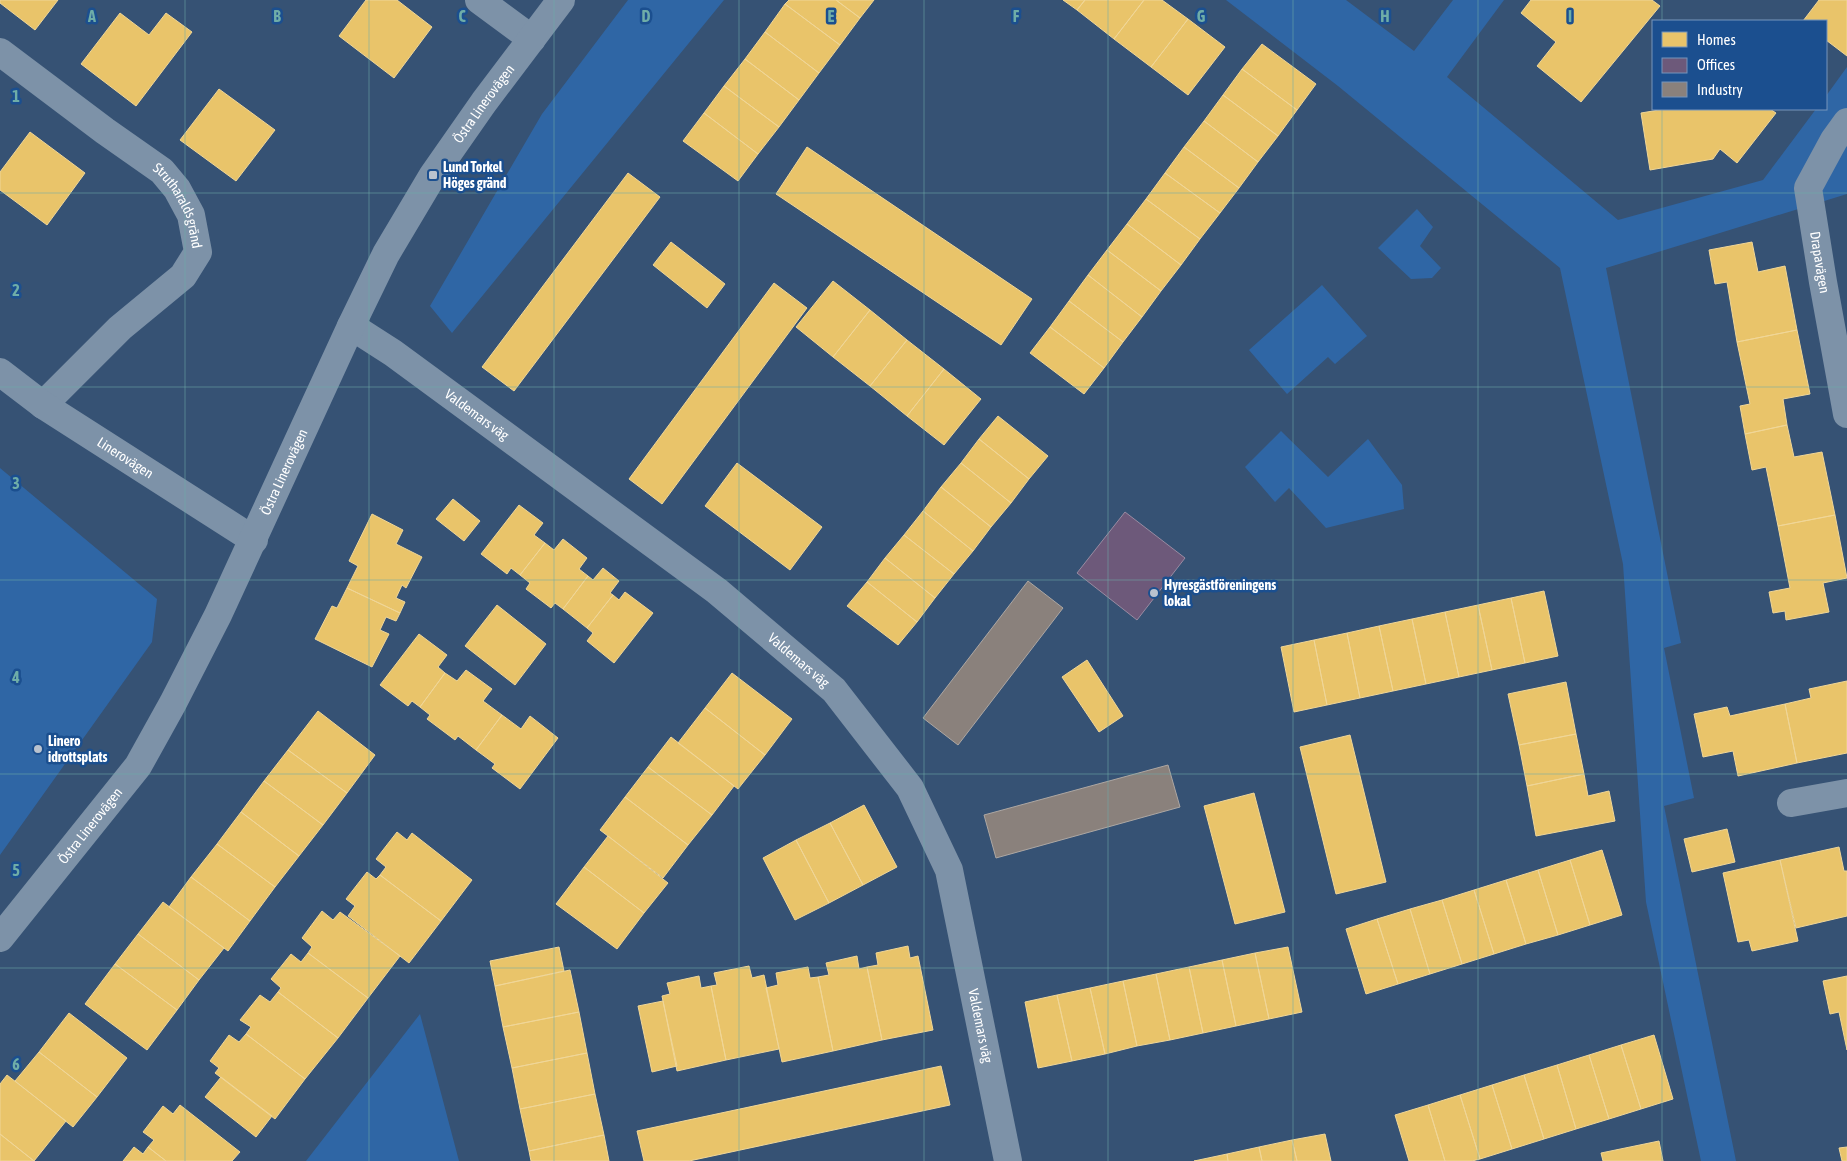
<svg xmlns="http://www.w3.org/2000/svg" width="1847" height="1161" font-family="'Asap Condensed',sans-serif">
  <rect width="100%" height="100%" fill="#365274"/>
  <path fill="#2f66a5" d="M628,0H724L452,333L430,306L542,114Z
    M1226,0H1346L1414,51L1453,0H1504L1447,77L1618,220L1763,180L1816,109H1826V96L1847,67V194L1606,268L1681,643L1664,648L1694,798L1664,806L1736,1161H1701L1646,902L1623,564L1560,268L1338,86Z
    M1417,209L1433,227L1420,246L1441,268L1432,278L1411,279L1378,248Z
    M1322,285L1367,336L1335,364L1328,357L1287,394L1249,350Z
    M1281,431L1328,477L1368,439L1402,485L1404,509L1326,528L1289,488L1275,502L1245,467Z
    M0,468L157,599L152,642L0,855Z
    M420,1014L459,1161H306Z"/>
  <path fill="#e9c46a" stroke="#f0d697" d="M0,0H58L35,30L0,3Z
    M366,0H397L432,27L394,78L339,36Z
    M789,0H836L860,18L840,45L785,4Z
    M836,0H874L860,18Z
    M1063,0H1085L1077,10Z
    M1085,0H1144L1114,39L1077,10Z
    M1144,0H1162L1188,19L1151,67L1114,39Z
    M1531,0H1652L1660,6L1581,102L1537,66L1556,42L1521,13Z
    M1819,0H1847V56L1826,40V21H1803Z
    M785,4L840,45L819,73L765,32Z
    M120,13L149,35L166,13L192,32L136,106L81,64Z
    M1188,19L1225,47L1188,95L1151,67Z
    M765,32L819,73L799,100L745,59Z
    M1262,44L1316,84L1297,110L1242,69Z
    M745,59L799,100L779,127L724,86Z
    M1242,69L1297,110L1278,136L1223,95Z
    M724,86L779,127L758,154L704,113Z
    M219,89L275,130L236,181L180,140Z
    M1223,95L1278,136L1258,162L1204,121Z
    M1665,109H1770L1776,113L1737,163L1720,149L1713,159L1650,170L1641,113Z
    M704,113L758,154L738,181L683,141Z
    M1204,121L1258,162L1239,188L1184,147Z
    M30,132L85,173L47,225L0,190V172Z
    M807,147L1032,299L1001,345L776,194Z
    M1184,147L1239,188L1220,213L1165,173Z
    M628,173L660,197L514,391L482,367Z
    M1165,173L1220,213L1200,239L1146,199Z
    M1146,199L1200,239L1181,265L1127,224Z
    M1127,224L1181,265L1161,291L1107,250Z
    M671,242L725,284L707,308L653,265Z
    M1752,242L1758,272L1785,266L1797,330L1737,342L1727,282L1715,284L1709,250Z
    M1107,250L1161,291L1142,317L1088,275Z
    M1088,275L1142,317L1123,342L1069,301Z
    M833,281L870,310L833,357L796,327Z
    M774,283L807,308L662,504L629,479Z
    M1069,301L1123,342L1104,368L1050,327Z
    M870,310L907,340L870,386L833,357Z
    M1050,327L1104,368L1084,394L1030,353Z
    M1797,330L1810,394L1783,399L1787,425L1745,434L1740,406L1750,404L1737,342Z
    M907,340L944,369L907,416L870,386Z
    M944,369L981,399L944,445L907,416Z
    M998,416L1048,456L1029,479L979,439Z
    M1787,425L1794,457L1822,452L1835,515L1778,526L1766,467L1752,470L1745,434Z
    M979,439L1029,479L1011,503L961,463Z
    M737,463L822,527L790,570L705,506Z
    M961,463L1011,503L991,527L941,487Z
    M941,487L991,527L973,551L923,511Z
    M453,499L480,521L464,541L436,519Z
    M519,505L543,523L534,535L545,543L520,575L511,568L507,574L481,554Z
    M923,511L973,551L954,574L904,535Z
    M372,514L403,530L396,544L422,557L406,588L402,585L396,598L405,602L400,613L347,588L358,566L349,561Z
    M1835,515L1847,578L1823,583L1829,612L1786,620L1785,611L1773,613L1769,592L1790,588L1778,526Z
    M904,535L954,574L935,598L885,558Z
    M563,539L587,558L579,569L588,576L563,609L555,603L551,608L526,589L530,583L520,575L545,543L554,550Z
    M885,558L935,598L917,622L867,582Z
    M603,568L619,581L610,593L613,595L587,628L563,609L588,576L593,580Z
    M867,582L917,622L898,645L847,606Z
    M347,588L400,613L396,621L386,617L380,630L389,634L372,667L315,639L332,606L337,608Z
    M1544,591L1558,656L1525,663L1511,598Z
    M625,592L653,613L614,663L587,641L593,633L587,628L613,595L619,600Z
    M1511,598L1525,663L1492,670L1478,605Z
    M497,605L546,644L515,685L465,646Z
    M1478,605L1492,670L1459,677L1445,612Z
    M1445,612L1459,677L1426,684L1412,619Z
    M1412,619L1426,684L1393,691L1379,626Z
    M1379,626L1393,691L1360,698L1347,633Z
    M1347,633L1360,698L1327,705L1314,640Z
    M419,634L447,655L438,667L445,673L420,707L412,701L408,706L380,685Z
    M1314,640L1327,705L1294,712L1281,647Z
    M1087,660L1123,716L1099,732L1062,677Z
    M466,670L492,689L483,701L502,715L476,750L458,736L455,740L427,719L430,715L420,707L445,673L457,681Z
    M732,673L792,719L765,755L705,708Z
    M1847,681V753L1797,763L1785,704L1811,698L1809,689Z
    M1566,682L1576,734L1519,745L1508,694Z
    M1785,704L1797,763L1738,776L1733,751L1703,757L1694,714L1727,707L1730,716Z
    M705,708L765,755L738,789L678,743Z
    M318,711L375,755L347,793L288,750Z
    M502,715L521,729L530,716L558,738L520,789L492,768L495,764L476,750Z
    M1576,734L1584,774L1527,786L1519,745Z
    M1350,735L1386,882L1336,894L1300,747Z
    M671,737L734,786L712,815L648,767Z
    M288,750L347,793L323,825L264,781Z
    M648,767L712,815L688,845L625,797Z
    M1584,774L1588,796L1609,791L1615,821L1536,836L1527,786Z
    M264,781L323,825L299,856L241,812Z
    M1254,793L1285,912L1235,924L1204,806Z
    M625,797L688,845L663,878L600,830Z
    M864,805L897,867L863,885L830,823Z
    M241,812L299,856L275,887L217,844Z
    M830,823L863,885L829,903L796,840Z
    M1727,829L1735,862L1692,872L1684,839Z
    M397,832L407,840L412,833L472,880L441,921L380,875L386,867L376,859Z
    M608,836L668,883L644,913L584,867Z
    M796,840L829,903L795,920L763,858Z
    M217,844L275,887L250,921L191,877Z
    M1839,847L1844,871H1847V916L1796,928L1780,860Z
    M1602,850L1622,915L1590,925L1570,860Z
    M1570,860L1590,925L1558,935L1538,870Z
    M1780,860L1798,941L1752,951L1749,940L1738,942L1723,873Z
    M584,867L644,913L617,949L556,904Z
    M1538,870L1558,935L1526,944L1506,880Z
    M367,872L376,879L380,875L441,921L409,963L348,916L355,906L346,899Z
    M191,877L250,921L228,951L169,907Z
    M1506,880L1526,944L1494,954L1474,890Z
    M1474,890L1494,954L1462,964L1442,900Z
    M1442,900L1462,964L1430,974L1410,909Z
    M163,902L224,948L199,980L138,934Z
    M1410,909L1430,974L1398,984L1377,919Z
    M322,911L333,920L340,912L400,956L368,998L308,953L312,947L302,938Z
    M1377,919L1398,984L1366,994L1346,929Z
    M138,934L199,980L177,1010L115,964Z
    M908,946L910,958L918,956L933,1030L882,1040L867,967L878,965L876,953Z
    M559,947L564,971L495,986L490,961Z
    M1288,947L1302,1012L1269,1019L1255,953Z
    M308,953L368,998L338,1038L278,992L281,988L271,979L291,954L301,962Z
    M1255,953L1269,1019L1236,1026L1222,960Z
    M857,956L859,969L867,967L882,1040L833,1051L818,977L829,975L826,963Z
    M1222,960L1236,1026L1203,1033L1189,967Z
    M115,964L177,1010L147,1050L85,1004Z
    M749,966L752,978L764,975L779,1049L726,1060L711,986L717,985L714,973Z
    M808,967L810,978L818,977L833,1051L782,1062L766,988L778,985L776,973Z
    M1189,967L1203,1033L1170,1040L1156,974Z
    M570,970L579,1012L503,1027L495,986Z
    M1156,974L1170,1040L1137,1046L1123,981Z
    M699,976L701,988L711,986L726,1060L677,1071L662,996L670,994L667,983Z
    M1847,976V1050L1839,1012L1830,1014L1823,981Z
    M1123,981L1137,1046L1105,1054L1090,988Z
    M1090,988L1105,1054L1072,1061L1057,995Z
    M278,992L338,1038L305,1079L246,1034L251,1027L240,1020L260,995L270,1002Z
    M1057,995L1072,1061L1038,1068L1025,1002Z
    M663,1001L677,1066L652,1072L638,1006Z
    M579,1012L587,1053L512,1068L503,1027Z
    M69,1013L127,1058L97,1097L39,1052Z
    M246,1034L305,1079L275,1119L215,1073L219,1068L210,1061L229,1035L239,1042Z
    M1654,1035L1673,1099L1641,1109L1621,1045Z
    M1621,1045L1641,1109L1609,1119L1589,1055Z
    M39,1052L97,1097L73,1127L15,1081Z
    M587,1053L595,1094L520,1109L512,1068Z
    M1589,1055L1609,1119L1576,1129L1557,1065Z
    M1557,1065L1576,1129L1544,1139L1524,1075Z
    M941,1066L950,1105L689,1161H644L637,1131Z
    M7,1075L66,1121L34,1161L0,1134V1084Z
    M1524,1075L1544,1139L1512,1149L1492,1085Z
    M221,1077L272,1116L256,1137L205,1097Z
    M1492,1085L1512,1149L1480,1159L1460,1095Z
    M595,1094L604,1135L529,1151L520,1109Z
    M1460,1095L1480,1159L1472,1161H1445L1428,1105Z
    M180,1105L240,1152L232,1161H166L148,1147L154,1140L143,1132L163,1106L173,1114Z
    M1428,1105L1445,1161H1409L1395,1115Z
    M0,1134L34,1161H0Z
    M1325,1134L1331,1161H1297L1292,1140Z
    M604,1135L609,1161H531L529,1151Z
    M1292,1140L1297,1161H1262L1259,1147Z
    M1659,1141L1663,1161H1603L1601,1153Z
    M134,1147L143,1154L148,1147L166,1161H123Z
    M1259,1147L1262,1161H1228L1227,1154Z
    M1847,1147V1161H1842L1839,1148Z
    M1227,1154L1228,1161H1194Z"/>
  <path fill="#6d597a" stroke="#998ba2" d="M1125,512L1185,558L1137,620L1077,573Z"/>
  <path fill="#8a817c" stroke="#ada7a3" d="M1028,581L1063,608L958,745L923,718Z
    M1168,765L1180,807L996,858L984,815Z"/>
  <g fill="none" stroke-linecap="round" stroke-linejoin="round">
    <g stroke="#7d92a8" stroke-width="28">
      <path d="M479,0L532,39"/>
      <path id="s1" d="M0,52L105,131L162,171L177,189L191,215L198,252L183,276L120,328L43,405"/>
      <path id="s2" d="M1847,122L1834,140L1808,188L1823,282L1847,414"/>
      <path id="s3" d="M351,326L393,353L717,591L834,690L910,788L949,870L1008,1161"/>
      <path id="s4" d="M0,372L43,405L254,540"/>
      <path d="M1791,803L1847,793"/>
      <path id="s5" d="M0,938L138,766L173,703L218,615L351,326L386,254L433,175L484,102L561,0"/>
    </g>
  </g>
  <path fill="none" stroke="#6fada8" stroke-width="1" stroke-opacity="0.55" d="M185,0V1161M369,0V1161M554,0V1161M739,0V1161M924,0V1161M1108,0V1161M1293,0V1161M1478,0V1161M1662,0V21M1662,109V1161M0,193H1847M0,387H1847M0,580H1847M0,774H1847M0,968H1847"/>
  <g fill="#b9c2ce" stroke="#1b4f8f" stroke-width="2">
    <rect x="428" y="170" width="10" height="10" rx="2.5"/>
    <circle cx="1154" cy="593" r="5"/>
    <circle cx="38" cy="749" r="5"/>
  </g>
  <g text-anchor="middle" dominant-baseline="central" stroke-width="5" stroke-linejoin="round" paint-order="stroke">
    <g font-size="14" fill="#fff" stroke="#1b4f8f">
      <text stroke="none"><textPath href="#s5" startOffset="969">Östra Linerovägen</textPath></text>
      <text stroke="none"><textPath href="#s1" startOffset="240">Strutharalds gränd</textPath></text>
      <text stroke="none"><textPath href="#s2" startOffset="152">Drapavägen</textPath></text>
      <text stroke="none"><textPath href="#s3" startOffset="154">Valdemars väg</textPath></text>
      <text stroke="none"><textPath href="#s4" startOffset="152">Linerovägen</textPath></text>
      <text stroke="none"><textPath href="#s5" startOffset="549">Östra Linerovägen</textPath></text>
      <text stroke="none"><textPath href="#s3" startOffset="559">Valdemars väg</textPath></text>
      <text stroke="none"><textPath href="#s5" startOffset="144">Östra Linerovägen</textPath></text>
      <text stroke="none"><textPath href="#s3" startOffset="979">Valdemars väg</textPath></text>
    </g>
    <g font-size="14" font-weight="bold" fill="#fff" stroke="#1b4f8f" text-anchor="start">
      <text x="443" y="167">Lund Torkel<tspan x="443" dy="16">Höges gränd</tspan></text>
      <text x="1164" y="585">Hyresgästföreningens<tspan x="1164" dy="16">lokal</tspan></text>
      <text x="48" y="741">Linero<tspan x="48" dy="16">idrottsplats</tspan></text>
    </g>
  </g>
  <g font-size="16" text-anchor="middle" font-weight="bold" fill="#6fada8" stroke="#1b4f8f" stroke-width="5" stroke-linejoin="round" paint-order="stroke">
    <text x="92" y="22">A</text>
    <text x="277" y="22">B</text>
    <text x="462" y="22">C</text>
    <text x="646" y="22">D</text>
    <text x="831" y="22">E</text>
    <text x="1016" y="22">F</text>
    <text x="1201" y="22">G</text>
    <text x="1385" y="22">H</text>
    <text x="1570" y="22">I</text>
    <text x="16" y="102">1</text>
    <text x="16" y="296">2</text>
    <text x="16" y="489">3</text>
    <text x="16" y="683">4</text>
    <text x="16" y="876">5</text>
    <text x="16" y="1070">6</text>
  </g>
  <rect x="1652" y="20" width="175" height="90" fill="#1b4f8f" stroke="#7695bc"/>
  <rect x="1662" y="32" width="25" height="15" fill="#e9c46a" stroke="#7695bc"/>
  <text x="1697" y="45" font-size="15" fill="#ffffff">Homes</text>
  <rect x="1662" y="58" width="25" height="15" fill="#6d597a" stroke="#7695bc"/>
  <text x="1697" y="70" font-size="15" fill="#ffffff">Offices</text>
  <rect x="1662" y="82" width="25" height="15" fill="#8a817c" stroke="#7695bc"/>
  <text x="1697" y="95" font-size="15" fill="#ffffff">Industry</text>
</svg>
